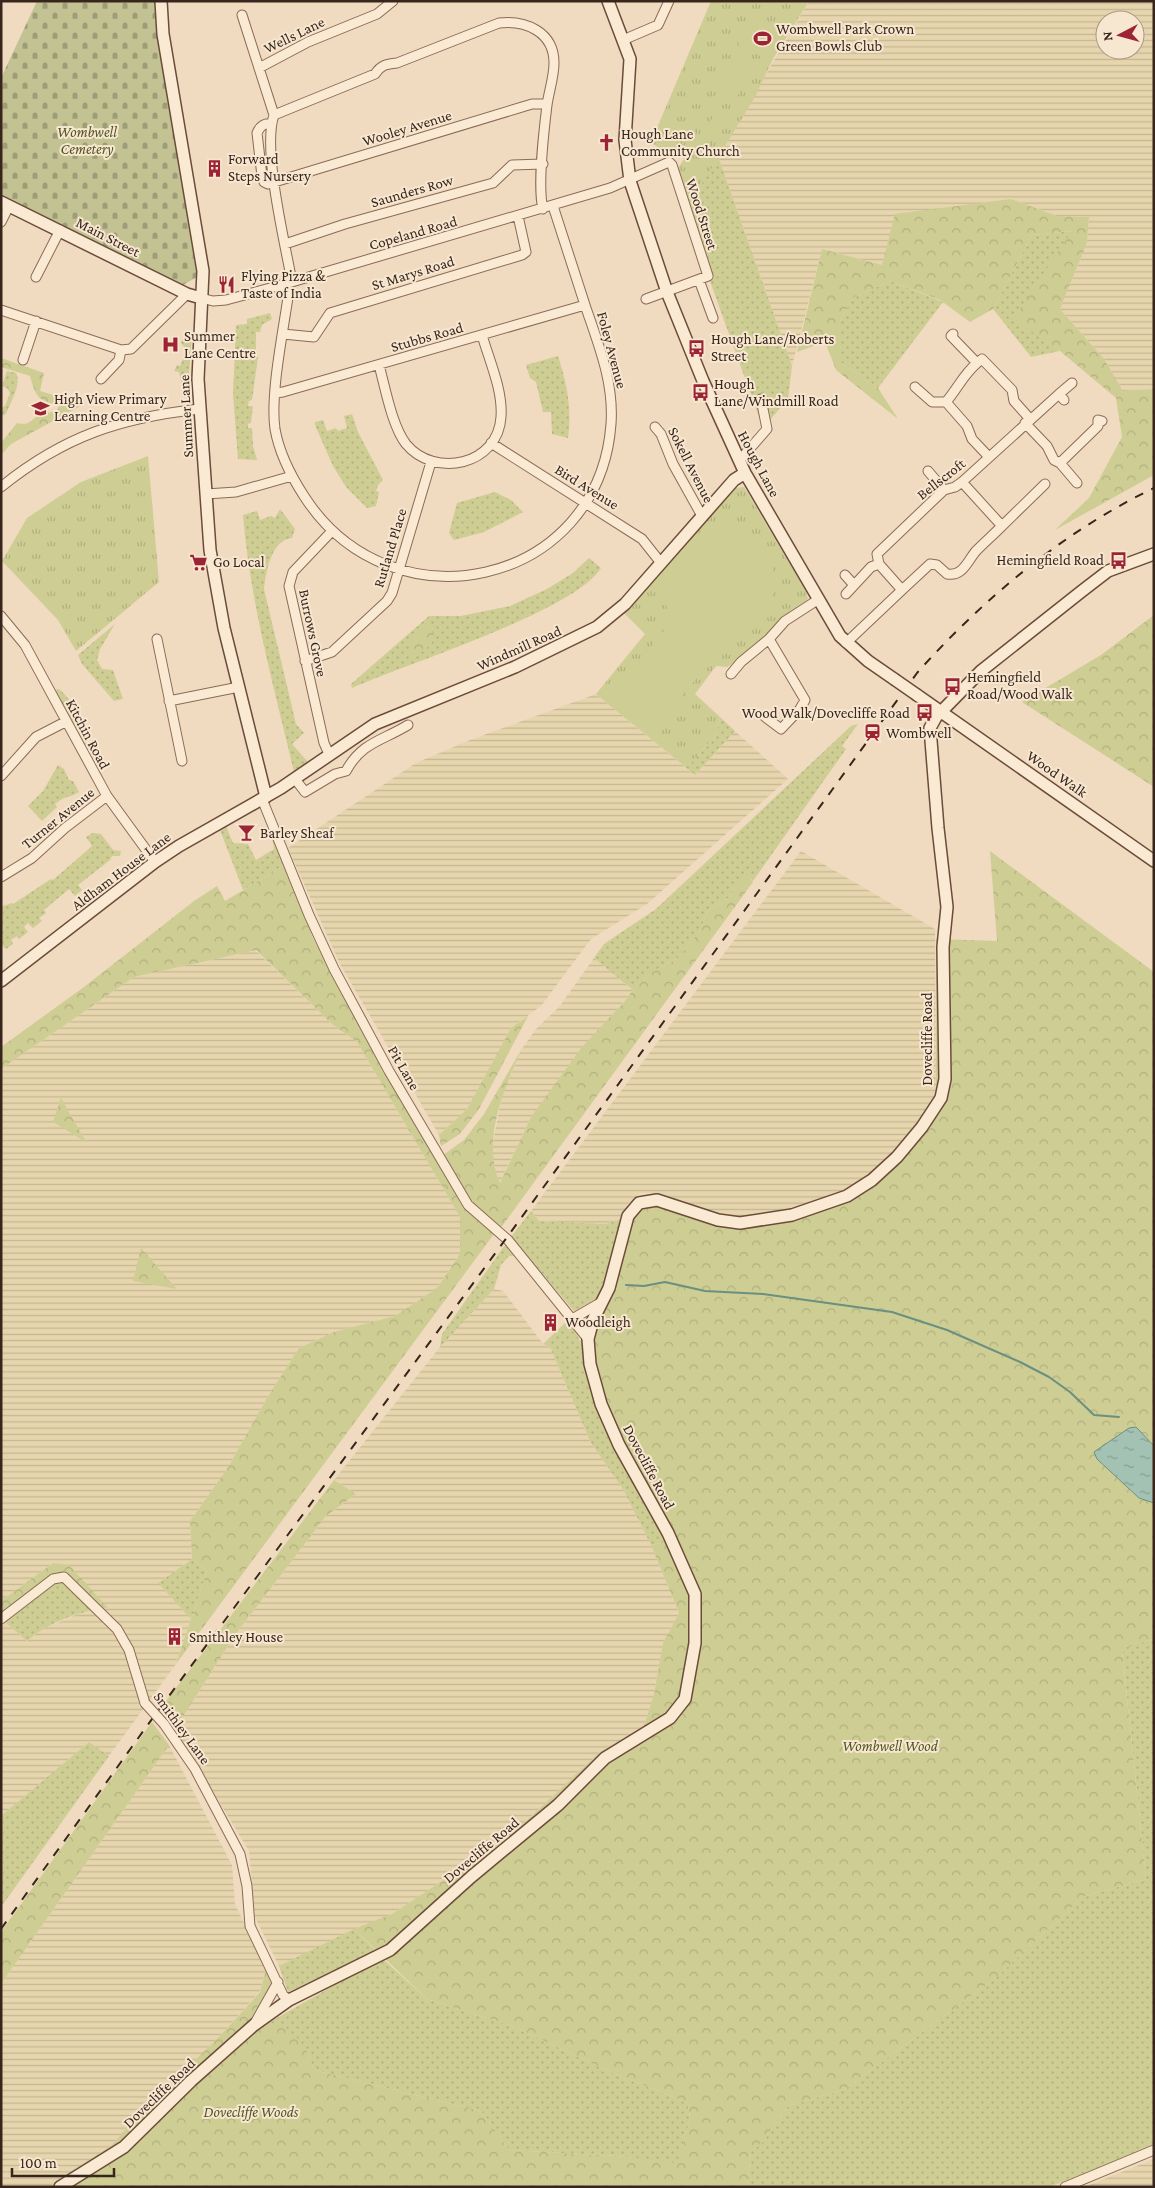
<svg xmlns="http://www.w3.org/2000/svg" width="1155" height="2188" font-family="'Crimson Pro',serif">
  <defs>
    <pattern id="farmland-rules" width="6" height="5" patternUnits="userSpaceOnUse" patternTransform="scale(1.25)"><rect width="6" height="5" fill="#e6d5ad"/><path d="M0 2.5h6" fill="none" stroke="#c6b794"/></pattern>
    <pattern id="grass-dots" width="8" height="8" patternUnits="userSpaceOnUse" patternTransform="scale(1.25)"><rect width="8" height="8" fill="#cecd93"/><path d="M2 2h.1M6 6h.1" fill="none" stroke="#b2b07e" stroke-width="1.8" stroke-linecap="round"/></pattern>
    <pattern id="forest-crowns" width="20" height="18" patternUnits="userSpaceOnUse" patternTransform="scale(1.25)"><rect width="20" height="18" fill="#cecd93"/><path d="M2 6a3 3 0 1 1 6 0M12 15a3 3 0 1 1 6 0" fill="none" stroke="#b2b07e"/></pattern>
    <pattern id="cemetery-stones" width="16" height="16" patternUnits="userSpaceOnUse" patternTransform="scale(1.25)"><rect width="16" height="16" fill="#c3c293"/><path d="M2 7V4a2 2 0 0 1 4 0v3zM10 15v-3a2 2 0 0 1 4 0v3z" fill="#9f9d77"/></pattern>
    <pattern id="park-tufts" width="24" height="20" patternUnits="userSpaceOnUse" patternTransform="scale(1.25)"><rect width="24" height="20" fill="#cecd93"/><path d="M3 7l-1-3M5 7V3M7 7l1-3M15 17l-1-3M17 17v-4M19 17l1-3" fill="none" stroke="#b2b07e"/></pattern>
    <pattern id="water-ripples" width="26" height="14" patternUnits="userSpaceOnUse" patternTransform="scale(1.25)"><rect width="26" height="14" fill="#a3c2b4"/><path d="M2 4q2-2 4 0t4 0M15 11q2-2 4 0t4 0" fill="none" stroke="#869d92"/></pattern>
  </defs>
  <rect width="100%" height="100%" fill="#f0dbc0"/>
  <path fill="url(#farmland-rules)" fill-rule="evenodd" d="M809,1H1154V389L1123,391L1104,359L1060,309L1087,243L1089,217L1057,216L1011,199L882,265L822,249L792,366L718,156ZM1105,20H1135V50H1105Z
    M596,694L695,775L735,731L788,779L647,904L591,939L541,1006L511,1028L467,1109L439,1135L340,964L288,848L416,763L470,740Z
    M801,851L935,929L936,1096L907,1137L870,1175L844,1191L812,1202L744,1219L700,1209L660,1193H640L628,1204L621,1219L605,1224L539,1221L531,1211Z
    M255,950L332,1024L357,1042L460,1217V1254L437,1288L395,1316L334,1332L299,1348L267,1398L227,1469L190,1521L192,1559L159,1582L191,1619L176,1664L109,1756L89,1742L1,1816V1625L5,1622L27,1641L40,1630L81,1613L108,1608L53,1563L1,1601V1069L134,977Z
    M594,958L633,990L531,1117L499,1184L491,1152L502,1096L521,1050L536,1029L559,1007Z
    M494,1289L503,1291L544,1345L550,1347L591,1443L623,1489L651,1545L679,1613L663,1643L654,1694L642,1732L601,1751L510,1836L392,1914L279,1966L255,1917L249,1851L175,1729L235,1635L326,1516L356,1494L334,1480L440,1347Z
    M169,1745L232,1865L235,1904L266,1969L260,1991L218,2038L140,2113L111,2146L48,2187H1V1984Z
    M1154,2159V2187H1084Z"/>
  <path fill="url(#grass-dots)" d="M718,156L792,366L788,399L763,428L703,262L690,203Z
    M1073,231L1014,319L1060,351L1031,357L993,309L1032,235Z
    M891,281L943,302L878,388L839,361V324L852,298Z
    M270,313L272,319L262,325L260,332H256V357H258L252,400L249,401L248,406H253L251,423L248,424V428H252L253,446L257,460L238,459L233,394L236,325L247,324V319Z
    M186,332L192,334L189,374L191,400L187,403L179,372L174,371L177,365L180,366L187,350L181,343Z
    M558,356C567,384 572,409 568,438L552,434L551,412H543L536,382L530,378L526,365Z
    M7,371L16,373C22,384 10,403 6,414L1,416V408L5,406L10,393L7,388L2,386Z
    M352,414L358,432L383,480L378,485L376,491L379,492L376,506L367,508L346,487L333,466L315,425V422L323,420L327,431L336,428L338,431L347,428L344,416Z
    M495,492L511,500L523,512L484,532L454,540L449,533L457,503Z
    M280,509L295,529L292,538C271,540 266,572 264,589L296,724L304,733L292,744L308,762L294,772C274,687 250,602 243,515L257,511L260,520L271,516L275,518Z
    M589,558L601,568C575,611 405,664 352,688L351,684L429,616H461L510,606L547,589L573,573Z
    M115,624L100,649L97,660L102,669L113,670L123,699L114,701L82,664L78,655Z
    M59,689C74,703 92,726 86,748H84L54,694L55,690Z
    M720,717L735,731L695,775L683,765L691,763L716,735Z
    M858,724L842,746L846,749L753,881L746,874L728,898L707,912L700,931L678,958L652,972L633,990L594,958L604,944L656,909L851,726Z
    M58,765L64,769L69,780L73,781L79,792C70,798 66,795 55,804L57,807L42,821L28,806L43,791Z
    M226,826L233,843L248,844L256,860L274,849L272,836L285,865L243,890L220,830Z
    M92,833L101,834L113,850L121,851L120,856H112L110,860L78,885L82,890L75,896L69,889L44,910L46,913L39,918L42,921L33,928L28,923L24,927L28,932L19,939L17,936L11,940L13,944L6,949L1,944V902L3,906L12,903L13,904L51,879L53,880L92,846L86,837Z
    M531,1211L539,1221L605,1224L621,1219L608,1280L596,1299L574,1311L511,1237Z
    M505,1245L518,1256H509L501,1265L494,1289L440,1347L442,1334Z
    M569,1319L580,1341L598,1411L666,1542L651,1545L623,1489L591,1443L550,1347L543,1344Z
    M192,1559L207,1571L191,1619L158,1583Z
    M63,1582L94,1610C70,1615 45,1625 27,1641L5,1622L54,1583Z
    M1154,1639V2144L1090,2172L1049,2187H747L751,2151L762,2143L788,2106L845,2089L993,1980L1083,1897L1146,1879L1122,1648Z
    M89,1742L109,1756L1,1907V1816Z
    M354,1929L376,1951L288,1992L279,1966Z
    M382,1958L427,1999L512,2026L611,2072L688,2103L690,2120L677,2164L617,2156L509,2150L481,2111L314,2070L307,2053L270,2022Z"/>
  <path fill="url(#forest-crowns)" d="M1011,199L1057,216L1089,217L1087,243L1060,309L1104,359L1123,391L1154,389V475L1055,530L1089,498L1122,437L1116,398L1060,351L1013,319L1072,231L1032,235L993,309L970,322L940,300L891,281L852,298L839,324V361L878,388L898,419L836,370L825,342L797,352L822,249L882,265L895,214Z
    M1,358L44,373L40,391L84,404L11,444L1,455V443L17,423C30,426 29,421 39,415C44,413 52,412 57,411L59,405C38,401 36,397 30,376L1,367Z
    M1154,615V787L1022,702L1101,655Z
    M430,625L435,639L424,651L411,654L409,640L421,629Z
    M990,851L1154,972V1446L1150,1441L1097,1459L1139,1498L1154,1503V1639L1122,1649L1146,1879L1083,1897L993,1980L845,2089L788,2106L762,2143L751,2151L747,2187H48L111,2146L140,2113L218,2038L260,1992L266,1969L272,1983L249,2036L270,2022C299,2036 303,2039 314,2070L481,2111L509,2150L617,2156L677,2163L690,2120L688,2103L611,2072L512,2026L427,1999L354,1929L392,1914L510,1836L601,1751L642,1732L654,1694L663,1643L679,1613L651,1545L666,1542L598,1411L580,1341L589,1337L622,1237L639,1209L662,1203L739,1227L767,1225L816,1212L849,1201L876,1185L931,1127L936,1096V939L997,941Z
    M285,865L313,938L365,1035L463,1208L494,1234L176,1664L207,1571L192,1559L190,1521L227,1469L267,1398L299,1348L334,1332L395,1316L437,1288L460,1254V1217L357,1042L332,1024L256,950L134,977L1,1069V1047L84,987L194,901L217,886L225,901Z
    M746,873L753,882L500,1229L470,1203L443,1155L464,1140L484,1114L521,1050C504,1091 481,1140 500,1183L531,1117L582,1047L624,1002L633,990L652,972L678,958L700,931L707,912L728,898Z
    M528,1016L479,1109L460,1134L441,1146L439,1135L467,1109L511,1028Z
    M61,1098L86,1142L53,1122Z
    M141,1248L177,1289L133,1281Z
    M334,1480L356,1494L326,1516L235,1635L175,1729L160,1709Z
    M53,1563L69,1565L108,1608L99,1609L64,1574L1,1613V1601Z
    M152,1722L169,1745L1,1984V1932Z"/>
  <path fill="url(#cemetery-stones)" d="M37,1H155L157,32L197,277L183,285L1,195V78Z"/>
  <path fill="url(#park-tufts)" d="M711,1H809L773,59L755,97L690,203L678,168L684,159L679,149L664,152L651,142Z
    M148,456L159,582L76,651L58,620L2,561L27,518L81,482Z
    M744,487L806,591L808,599L781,618L768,635L734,663L727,667L716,666L695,694L720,717L716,735L691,763L683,765L596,694L645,634L624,613L735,488Z"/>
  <path fill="#cecd93" d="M753,15L787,32L770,61L738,45Z
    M737,53L756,63L737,97L718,87Z
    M718,108L729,114L719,132L708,125Z
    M724,523C731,525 740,526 746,529C765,539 781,577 772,596C762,619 742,634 722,648C717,647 712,647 707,646C685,640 654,601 663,577C666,571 699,531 706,528C711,525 718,525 724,523Z
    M668,626L710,662L652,732L610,696Z"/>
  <path fill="url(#water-ripples)" stroke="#6a9081" d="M1136,1427L1154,1446V1503L1139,1498L1097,1459L1094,1452L1129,1428Z"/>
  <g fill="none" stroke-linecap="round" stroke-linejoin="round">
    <path stroke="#6a9081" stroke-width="2" d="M626,1285L644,1286L665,1282L705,1291L763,1294L892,1312L947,1330L1020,1362L1049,1377L1070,1392L1094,1415L1119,1417"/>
    <defs>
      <path id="street" d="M242,15L274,115
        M623,40L658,25L669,1
        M259,68L308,42L377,14L393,1
        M271,124C264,123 260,126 257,133L262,176L264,182L268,184L532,104H547
        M1,222L9,206
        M285,244L345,224L493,183L512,165L543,164
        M36,277L60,230
        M699,280L713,318
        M292,282C285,243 262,149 274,115L375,74C381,65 386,64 397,63L499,23C526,20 554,32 554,63C554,77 549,91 547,105C544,130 537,186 543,209
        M285,284L288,297C283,333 270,395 275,429C279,452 291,476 304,496C391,632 599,587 611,424C614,383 599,346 586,308C575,274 564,240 553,206
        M201,298L213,301L226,300L285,284L610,188L669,162L672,165L708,276L646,299
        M1,310L121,350
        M283,334L314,337L330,313L522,255L526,252L518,216
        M23,360L36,321
        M977,363L982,359L1012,390L1014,401L1030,419
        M379,365C385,387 392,426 406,444C435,479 498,465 501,417C503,390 489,360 482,335
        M101,379L119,360L121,350L131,349L187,294
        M915,387L932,402H946
        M276,393L283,392L585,305
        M1059,394L1072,383
        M946,402C958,388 963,375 977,363L951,336L953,334
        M946,402L967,426L972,439L989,457
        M1025,423L1047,446L1054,460L1060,463
        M655,427L661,434L673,464L702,516
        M491,443L642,539L661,563
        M739,461L767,429L761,399
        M928,471L944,490
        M962,482L1002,526L1045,484
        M1077,483L1060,463L1098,426V420L1102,421
        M1,487C64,436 120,418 199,409
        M206,494L236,492L292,476
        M879,564L877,554L944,490L955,487L962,482L1059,394L1064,400
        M845,575L854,585
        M902,590L930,564L937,565L947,574C963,577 968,560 976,551C985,542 994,534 1002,526
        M846,594L871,567L879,564
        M1,616L25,645L107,796L155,862
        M157,639L182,761
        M846,643L902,590L879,564
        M305,661L332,652L387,601L392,593L431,462
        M731,674L741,662L769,639L785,621L819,599
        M169,701L239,687
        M764,716L781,729L800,709L805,700L769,639
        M329,754L324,743L289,586L293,572L332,531
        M1,776L36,737L65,722
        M295,779L305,792L335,774L346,771C362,742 382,741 408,725
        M262,799L309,915L334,969L389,1071L468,1205L508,1240L588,1339
        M1,877L32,858L65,828L107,796
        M574,1318L600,1303
        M1,1619L53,1579L64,1577L117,1629L129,1650L145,1703
        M164,1724L195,1769L240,1854L247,1886L250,1926L283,1995L289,2000
        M255,2023L278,1982
        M1065,2187L1154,2150"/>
      <path id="secondary" d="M161,1L163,34L203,271L198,379L210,550L224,628L266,797
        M608,1L630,59L625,140L630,181L667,292L703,381L745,473L840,636L868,661L894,679
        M1,202L187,294L201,298
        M917,695L1154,861
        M1,981L155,862L179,846L281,788L375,724L515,667L597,627L625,604L734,480L745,473
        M60,2187L124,2147L191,2081L254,2025L289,2000L390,1950L471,1877L558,1805L605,1758L670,1718L685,1699L695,1643V1594L668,1533L619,1445L601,1404L590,1364L588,1339L593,1320L609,1288L628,1216L639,1203L657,1200L718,1220L740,1223L792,1215L847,1196L872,1180L897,1157L922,1127L941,1098L945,1079L943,947L947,907L938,828L930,728L936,717L981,671L1082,591L1108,571L1154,554"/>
    </defs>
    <use href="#street" stroke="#8a6b57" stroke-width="11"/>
    <use href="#secondary" stroke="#6b4c3a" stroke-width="14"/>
    <use href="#street" stroke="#fae9d3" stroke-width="9"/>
    <use href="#secondary" stroke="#fae9d3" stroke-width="11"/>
    <path stroke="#38261c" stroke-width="2" stroke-dasharray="9 9" stroke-linecap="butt" d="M1,1929L144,1730L508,1236L917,673C983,599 1064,531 1154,488"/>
    <defs>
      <path id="street-bridge" d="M145,1703L164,1724"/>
      <path id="secondary-bridge" d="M894,679L917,695"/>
    </defs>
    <use href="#street-bridge" stroke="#8a6b57" stroke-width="11" stroke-linecap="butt"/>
    <use href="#secondary-bridge" stroke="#6b4c3a" stroke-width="14" stroke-linecap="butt"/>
    <use href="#street-bridge" stroke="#fae9d3" stroke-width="9"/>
    <use href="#secondary-bridge" stroke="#fae9d3" stroke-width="11"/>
  </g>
  <defs>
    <symbol id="stadium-bare" viewBox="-9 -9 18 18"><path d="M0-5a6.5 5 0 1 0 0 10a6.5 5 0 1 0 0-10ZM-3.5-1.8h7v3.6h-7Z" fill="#9c2435" stroke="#f7e6d0" stroke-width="2.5" paint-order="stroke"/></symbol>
    <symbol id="church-bare" viewBox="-9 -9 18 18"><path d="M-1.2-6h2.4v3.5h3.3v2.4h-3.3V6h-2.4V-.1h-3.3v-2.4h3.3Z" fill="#9c2435" stroke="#f7e6d0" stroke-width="2.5" paint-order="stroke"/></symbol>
    <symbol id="building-bare" viewBox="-9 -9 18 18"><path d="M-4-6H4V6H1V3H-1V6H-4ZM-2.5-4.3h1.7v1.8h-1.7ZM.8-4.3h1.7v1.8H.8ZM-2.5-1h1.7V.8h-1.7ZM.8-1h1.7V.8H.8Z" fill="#9c2435" stroke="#f7e6d0" stroke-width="2.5" paint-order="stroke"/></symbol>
    <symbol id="restaurant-bare" viewBox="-9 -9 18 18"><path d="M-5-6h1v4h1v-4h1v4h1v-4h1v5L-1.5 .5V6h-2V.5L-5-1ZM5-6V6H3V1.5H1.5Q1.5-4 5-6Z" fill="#9c2435" stroke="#f7e6d0" stroke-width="2.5" paint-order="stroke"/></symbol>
    <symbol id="hospital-bare" viewBox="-9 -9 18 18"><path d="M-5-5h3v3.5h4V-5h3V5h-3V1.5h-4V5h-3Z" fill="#9c2435" stroke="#f7e6d0" stroke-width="2.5" paint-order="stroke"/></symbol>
    <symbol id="bus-bare" viewBox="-9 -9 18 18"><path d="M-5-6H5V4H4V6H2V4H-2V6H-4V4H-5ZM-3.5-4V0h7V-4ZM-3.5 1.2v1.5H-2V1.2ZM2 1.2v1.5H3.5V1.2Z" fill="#9c2435" stroke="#f7e6d0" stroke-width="2.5" paint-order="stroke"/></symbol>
    <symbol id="school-bare" viewBox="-9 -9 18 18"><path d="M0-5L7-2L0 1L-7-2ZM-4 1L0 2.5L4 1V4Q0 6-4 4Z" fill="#9c2435" stroke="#f7e6d0" stroke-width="2.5" paint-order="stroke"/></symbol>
    <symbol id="supermarket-bare" viewBox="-9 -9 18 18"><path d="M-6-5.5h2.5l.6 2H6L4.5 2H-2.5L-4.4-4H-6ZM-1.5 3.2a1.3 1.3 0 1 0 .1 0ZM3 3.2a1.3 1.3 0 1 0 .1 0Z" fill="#9c2435" stroke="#f7e6d0" stroke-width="2.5" paint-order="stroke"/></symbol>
    <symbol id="station-bare" viewBox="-9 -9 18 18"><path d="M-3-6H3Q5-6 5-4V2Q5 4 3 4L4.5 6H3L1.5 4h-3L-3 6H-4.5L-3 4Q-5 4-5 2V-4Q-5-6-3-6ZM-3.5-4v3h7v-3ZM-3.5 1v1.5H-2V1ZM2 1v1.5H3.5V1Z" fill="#9c2435" stroke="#f7e6d0" stroke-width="2.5" paint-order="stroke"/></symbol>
    <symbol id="bar-bare" viewBox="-9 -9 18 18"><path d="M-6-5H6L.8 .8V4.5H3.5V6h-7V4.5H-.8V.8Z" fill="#9c2435" stroke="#f7e6d0" stroke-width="2.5" paint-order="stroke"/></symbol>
  </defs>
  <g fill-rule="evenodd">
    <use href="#stadium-bare" x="750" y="26" width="25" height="25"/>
    <use href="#church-bare" x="594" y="130" width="25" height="25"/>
    <use href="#building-bare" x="202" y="156" width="25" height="25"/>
    <use href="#restaurant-bare" x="214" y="272" width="25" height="25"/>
    <use href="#hospital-bare" x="158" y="332" width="25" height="25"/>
    <use href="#bus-bare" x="684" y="336" width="25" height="25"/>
    <use href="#bus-bare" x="688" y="380" width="25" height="25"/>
    <use href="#school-bare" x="28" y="396" width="25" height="25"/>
    <use href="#bus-bare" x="1106" y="548" width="25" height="25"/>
    <use href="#supermarket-bare" x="186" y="550" width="25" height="25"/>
    <use href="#bus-bare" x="940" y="674" width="25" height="25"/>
    <use href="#bus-bare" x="912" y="700" width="25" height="25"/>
    <use href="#station-bare" x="860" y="720" width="25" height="25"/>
    <use href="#bar-bare" x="234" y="820" width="25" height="25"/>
    <use href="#building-bare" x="538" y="1310" width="25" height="25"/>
    <use href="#building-bare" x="162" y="1624" width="25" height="25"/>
  </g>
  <g text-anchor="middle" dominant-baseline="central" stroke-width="4" stroke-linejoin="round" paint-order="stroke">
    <g font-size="15" fill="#38261c" stroke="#f7e6d0" text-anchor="start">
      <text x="776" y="29">Wombwell Park Crown<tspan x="776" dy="17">Green Bowls Club</tspan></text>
      <text x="621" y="134">Hough Lane<tspan x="621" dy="17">Community Church</tspan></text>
      <text x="228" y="159">Forward<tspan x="228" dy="17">Steps Nursery</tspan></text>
      <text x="241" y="276">Flying Pizza &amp;<tspan x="241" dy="17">Taste of India</tspan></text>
      <text x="184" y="336">Summer<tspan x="184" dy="17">Lane Centre</tspan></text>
      <text x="711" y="339">Hough Lane/Roberts<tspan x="711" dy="17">Street</tspan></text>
      <text x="714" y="384">Hough<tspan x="714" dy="17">Lane/Windmill Road</tspan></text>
      <text x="54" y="399">High View Primary<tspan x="54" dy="17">Learning Centre</tspan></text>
      <text x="1104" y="560" text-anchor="end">Hemingfield Road</text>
      <text x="213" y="562">Go Local</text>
      <text x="967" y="677">Hemingfield<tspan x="967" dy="17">Road/Wood Walk</tspan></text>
      <text x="910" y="713" text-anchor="end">Wood Walk/Dovecliffe Road</text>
      <text x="886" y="733">Wombwell</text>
      <text x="260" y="833">Barley Sheaf</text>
      <text x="565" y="1322">Woodleigh</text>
      <text x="189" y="1637">Smithley House</text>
    </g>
    <g font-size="15" fill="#38261c" stroke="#f7e6d0">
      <text transform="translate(294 35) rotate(-26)">Wells Lane</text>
      <text transform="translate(407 128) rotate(-17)">Wooley Avenue</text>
      <text transform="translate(412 191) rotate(-16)">Saunders Row</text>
      <text transform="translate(702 214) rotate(72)">Wood Street</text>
      <text transform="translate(413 233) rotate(-16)">Copeland Road</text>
      <text transform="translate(108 237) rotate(27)">Main Street</text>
      <text transform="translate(413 273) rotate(-17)">St Marys Road</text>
      <text transform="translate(427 337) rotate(-16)">Stubbs Road</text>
      <text transform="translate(612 350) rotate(75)">Foley Avenue</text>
      <text transform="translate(186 416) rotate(-93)">Summer Lane</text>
      <text transform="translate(759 464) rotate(62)">Hough Lane</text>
      <text transform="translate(691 465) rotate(63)">Sokell Avenue</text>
      <text transform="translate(941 479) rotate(-38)">Bellscroft</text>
      <text transform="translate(587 487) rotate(32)">Bird Avenue</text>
      <text transform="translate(390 548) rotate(-73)">Rutland Place</text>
      <text transform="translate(313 633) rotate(78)">Burrows Grove</text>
      <text transform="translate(519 648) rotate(-24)">Windmill Road</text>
      <text transform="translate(88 734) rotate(62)">Kitchin Road</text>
      <text transform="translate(1057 774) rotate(35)">Wood Walk</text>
      <text transform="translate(58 818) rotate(-39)">Turner Avenue</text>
      <text transform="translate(121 871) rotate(-37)">Aldham House Lane</text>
      <text transform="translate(927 1039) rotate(-90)">Dovecliffe Road</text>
      <text transform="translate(404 1068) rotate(60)">Pit Lane</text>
      <text transform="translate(649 1467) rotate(62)">Dovecliffe Road</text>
      <text transform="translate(182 1728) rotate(54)">Smithley Lane</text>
      <text transform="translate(481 1850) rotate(-40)">Dovecliffe Road</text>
      <text transform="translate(159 2093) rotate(-44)">Dovecliffe Road</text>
    </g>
    <g font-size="15" font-style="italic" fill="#505622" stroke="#f7e6d0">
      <text x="87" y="132">Wombwell<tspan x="87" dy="17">Cemetery</tspan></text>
      <text x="890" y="1746">Wombwell Wood</text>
      <text x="251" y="2112">Dovecliffe Woods</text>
    </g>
  </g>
  <rect width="1155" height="2188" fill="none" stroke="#38261c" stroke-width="5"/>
  <g transform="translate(1120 35) rotate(264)"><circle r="24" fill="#f7e6d0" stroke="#ab9988"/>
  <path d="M0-4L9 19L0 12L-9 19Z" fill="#9c2435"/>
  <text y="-8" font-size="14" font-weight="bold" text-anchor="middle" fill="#38261c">N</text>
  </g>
  <path d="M12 2168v8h102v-8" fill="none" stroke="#38261c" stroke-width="2.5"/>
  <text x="20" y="2168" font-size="15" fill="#38261c" stroke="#f7e6d0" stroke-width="4" paint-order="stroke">100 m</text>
</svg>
